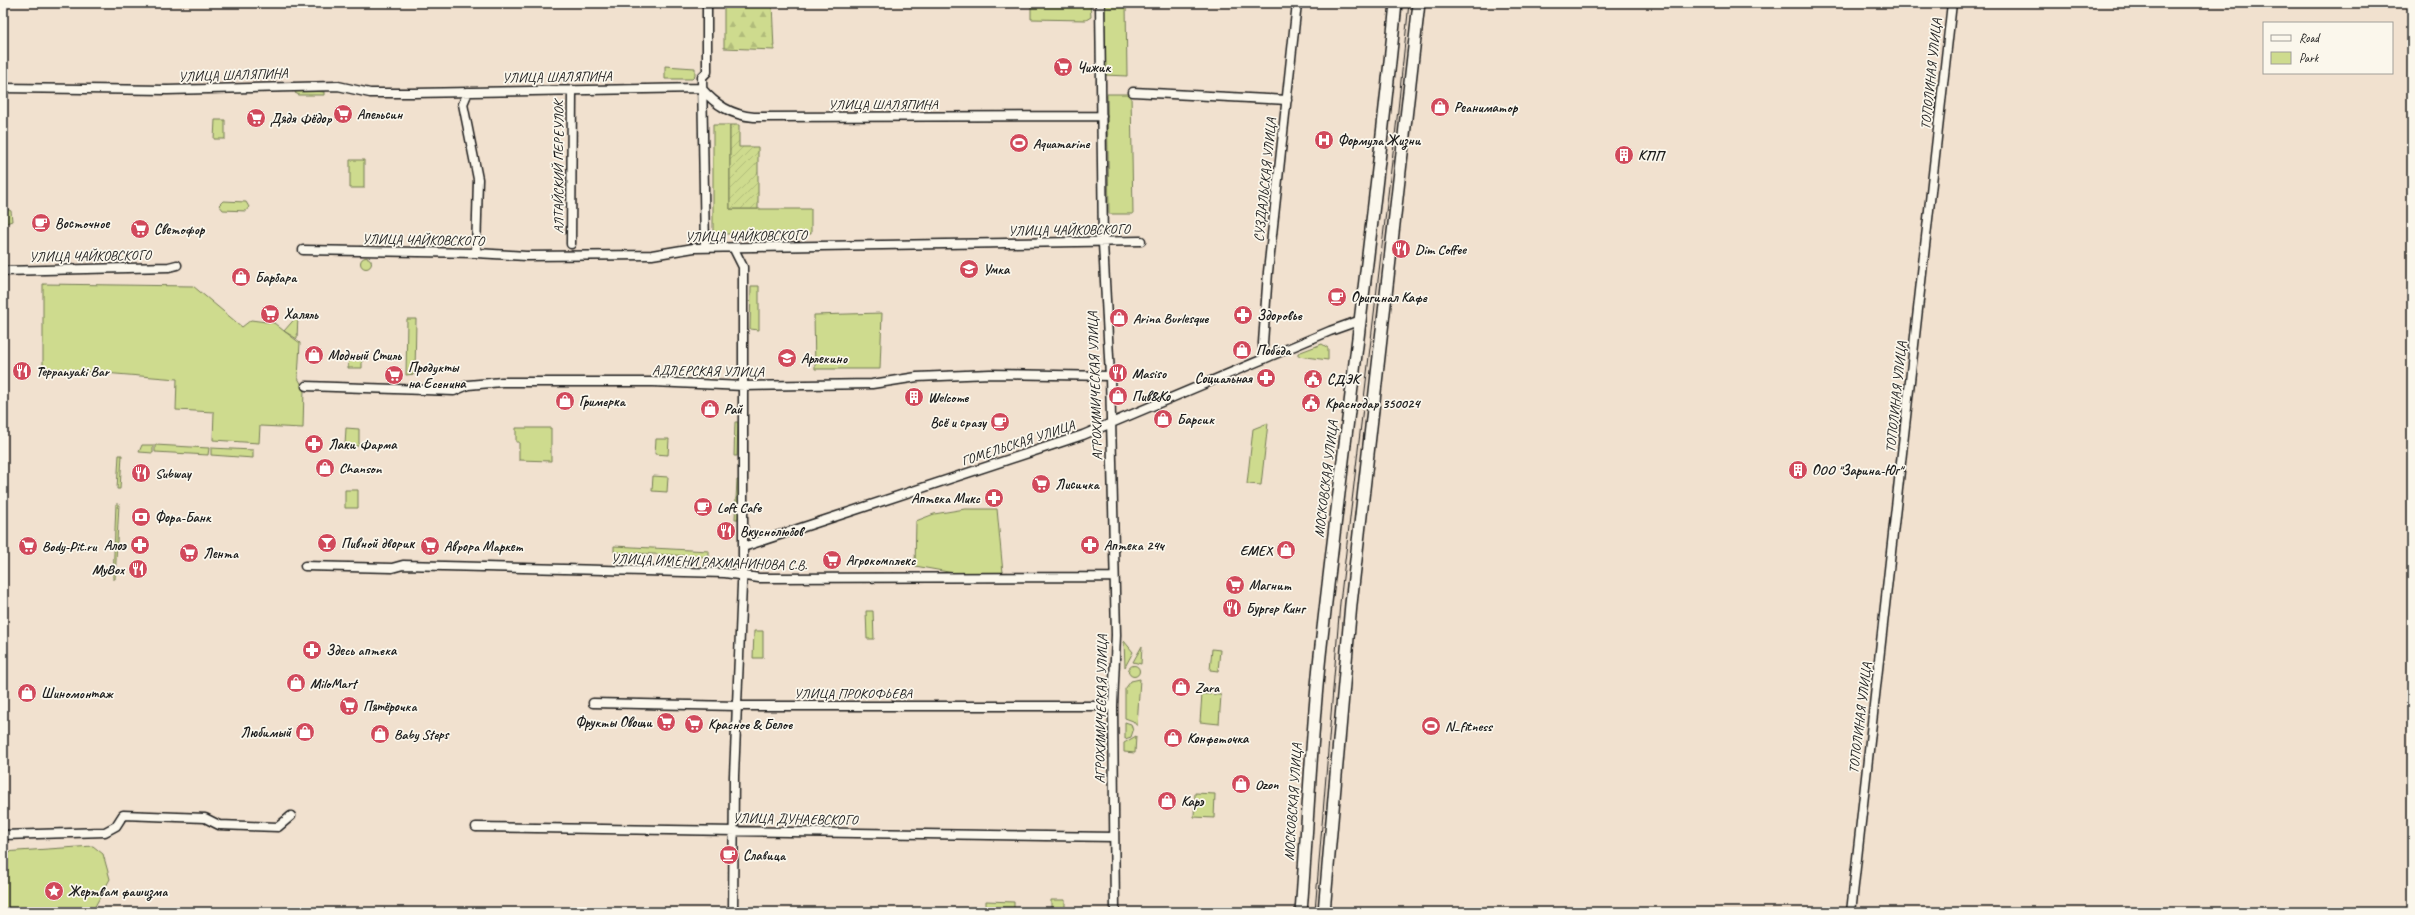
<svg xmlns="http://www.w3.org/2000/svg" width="2415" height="915" font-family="Caveat,sans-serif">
  <defs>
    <pattern id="forest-firs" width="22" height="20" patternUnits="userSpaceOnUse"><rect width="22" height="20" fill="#cedb8e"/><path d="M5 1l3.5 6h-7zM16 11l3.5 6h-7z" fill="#b0bb7a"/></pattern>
    <pattern id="garden-furrows" width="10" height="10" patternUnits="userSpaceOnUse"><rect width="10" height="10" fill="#cedb8e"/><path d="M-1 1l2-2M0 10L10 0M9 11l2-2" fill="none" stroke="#b0bb7a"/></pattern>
  </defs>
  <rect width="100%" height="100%" fill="#f1e1cf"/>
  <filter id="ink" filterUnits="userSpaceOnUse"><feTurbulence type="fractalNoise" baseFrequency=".025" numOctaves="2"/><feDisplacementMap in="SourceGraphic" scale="8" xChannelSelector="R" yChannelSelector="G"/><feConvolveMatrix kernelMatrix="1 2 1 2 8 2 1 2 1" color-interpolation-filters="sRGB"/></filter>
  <g filter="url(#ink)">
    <path fill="#cedb8e" stroke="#757c55" d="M1031,3H1090L1091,17L1086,20L1031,19Z
      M1105,3H1126L1127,76L1104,75Z
      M665,66L695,68V76L692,79H665Z
      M297,89L324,92V95H299L295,93Z
      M1107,94H1131L1133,214H1109Z
      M215,120H225V139H214Z
      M713,125H730V209H811V234H713Z
      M350,160H364V188H350Z
      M223,201L246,202L249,207L246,211L223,210L219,205Z
      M3,207L11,211L12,221L4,224Z
      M360.5 263a5.5 5.5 0 1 1 11 0a5.5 5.5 0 1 1-11 0Z
      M43,284L193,286L242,327L251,320L274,323L284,331L298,315L297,339L284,331L300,343L298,378L304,389L303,428L260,426L259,443L213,440L214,412L176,410L177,379L43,368Z
      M751,286H759V330L750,329Z
      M882,313L880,369H815L814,315Z
      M407,319H416L415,374L406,375Z
      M1322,344L1328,348V360L1298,356V353Z
      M349,357H362V368H348Z
      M735,422H738L737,456H734Z
      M1268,423L1261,485L1247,484L1253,429Z
      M346,428L359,429V446H345Z
      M516,428H551V461L519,460V442H516Z
      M656,439H669L668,455L655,454Z
      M142,445H153V453L139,452Z
      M155,445L209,448L208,455L155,452Z
      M211,448L253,450V458L211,455Z
      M119,455H122L120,489H117Z
      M653,476L668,477L667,492L652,491Z
      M737,480H740L738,519H735Z
      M345,490H358V508H345Z
      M116,504H119L115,579H113Z
      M965,509H997L1003,573H954L915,566L916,521L934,514Z
      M614,546L709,551V557L614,552Z
      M866,611H873L874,639H867Z
      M754,631H763V658H753Z
      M1124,641L1133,652L1125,667Z
      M1142,646L1141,664L1133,662Z
      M1212,649L1220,650L1218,671L1210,670Z
      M1128.5 671a5.5 5.5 0 1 1 11 0a5.5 5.5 0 1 1-11 0Z
      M1140,679L1137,726L1133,721L1125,718V689L1131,681Z
      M1202,694L1221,695L1219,724L1200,722Z
      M1125,722L1131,724L1133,731L1131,737L1125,739Z
      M1136,736L1135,753L1124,752V743Z
      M1195,793L1215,794L1214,818L1194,817Z
      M93,846L103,854L110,879L93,910L3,911V852Z
      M1051,900H1065V912H1051Z
      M986,901L1014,902V912H986Z"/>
    <path fill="url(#forest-firs)" stroke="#757c55" d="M724,3H772L774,50L724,48Z"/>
    <path fill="url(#garden-furrows)" stroke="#757c55" d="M730,125H739V147H758V209H730Z"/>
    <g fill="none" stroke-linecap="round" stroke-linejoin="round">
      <defs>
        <path id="street" d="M1100,3L1103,243L1110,376L1116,635L1113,706L1115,912
          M3,88L167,90L338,86L370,93H414L701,88C716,105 731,115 754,117L1102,116
          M468,92L463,104L478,179L476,253
          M1133,92L1287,100
          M571,244L572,90
          M705,248L702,77L707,72V3
          M303,250L476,253L526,256L652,255L694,248L1141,241
          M3,271L169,267L177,265
          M1264,359L1263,343L1268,272L1297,3
          M306,386L454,391L468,385L502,382H653L744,386L872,384L917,377L990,374L1110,376
          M743,547L1083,435L1330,331L1361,320
          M305,566L392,568L403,565L725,573L759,578L1113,577
          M593,703L737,706H1113
          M476,827L1114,837
          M3,835L105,832L116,826L123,815L205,818L219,825L278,827L291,816
          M733,912L734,776L743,561V267L734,249
          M1851,912L1952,3"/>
        <path id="secondary" d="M1301,912C1308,823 1311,735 1321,646C1345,432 1375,218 1396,3
          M1324,912L1351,604L1419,3"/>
      </defs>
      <use href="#street" stroke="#1c1c1c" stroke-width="11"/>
      <use href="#secondary" stroke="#1c1c1c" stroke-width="14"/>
      <use href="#street" stroke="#fbf7ec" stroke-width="8"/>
      <use href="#secondary" stroke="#fbf7ec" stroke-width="11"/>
      <path stroke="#1c1c1c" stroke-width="1" d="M1315,912L1340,603L1398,110L1409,3"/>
    </g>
  </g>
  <defs>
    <symbol id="supermarket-disc" viewBox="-11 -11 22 22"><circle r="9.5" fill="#d1495b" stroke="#fbf7ec"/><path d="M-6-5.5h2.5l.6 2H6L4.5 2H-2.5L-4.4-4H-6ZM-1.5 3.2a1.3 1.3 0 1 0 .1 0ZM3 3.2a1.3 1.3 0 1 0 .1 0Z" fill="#fff"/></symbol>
    <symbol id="shop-disc" viewBox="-11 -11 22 22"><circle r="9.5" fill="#d1495b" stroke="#fbf7ec"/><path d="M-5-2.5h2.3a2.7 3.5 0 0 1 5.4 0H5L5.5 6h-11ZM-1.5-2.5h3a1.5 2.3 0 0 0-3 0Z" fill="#fff"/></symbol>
    <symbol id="hospital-disc" viewBox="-11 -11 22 22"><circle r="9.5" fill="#d1495b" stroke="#fbf7ec"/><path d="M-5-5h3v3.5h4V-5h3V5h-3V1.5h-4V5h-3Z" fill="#fff"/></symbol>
    <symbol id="stadium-disc" viewBox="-11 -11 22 22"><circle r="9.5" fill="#d1495b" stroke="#fbf7ec"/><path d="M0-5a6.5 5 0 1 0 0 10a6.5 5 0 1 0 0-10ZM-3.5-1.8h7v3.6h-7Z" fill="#fff"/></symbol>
    <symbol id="building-disc" viewBox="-11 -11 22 22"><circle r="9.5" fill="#d1495b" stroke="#fbf7ec"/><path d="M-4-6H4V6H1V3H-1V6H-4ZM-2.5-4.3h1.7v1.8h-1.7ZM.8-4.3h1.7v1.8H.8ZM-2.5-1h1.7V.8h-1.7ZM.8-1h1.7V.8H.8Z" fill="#fff"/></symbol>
    <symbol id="cafe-disc" viewBox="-11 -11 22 22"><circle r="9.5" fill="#d1495b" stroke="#fbf7ec"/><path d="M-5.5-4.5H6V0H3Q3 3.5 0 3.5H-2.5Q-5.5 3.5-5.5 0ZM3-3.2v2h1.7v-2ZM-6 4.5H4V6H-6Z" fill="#fff"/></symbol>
    <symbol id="restaurant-disc" viewBox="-11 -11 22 22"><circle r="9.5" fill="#d1495b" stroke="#fbf7ec"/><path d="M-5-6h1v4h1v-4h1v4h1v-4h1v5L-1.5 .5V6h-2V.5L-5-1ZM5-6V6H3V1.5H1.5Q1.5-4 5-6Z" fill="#fff"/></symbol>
    <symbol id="school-disc" viewBox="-11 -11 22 22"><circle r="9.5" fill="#d1495b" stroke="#fbf7ec"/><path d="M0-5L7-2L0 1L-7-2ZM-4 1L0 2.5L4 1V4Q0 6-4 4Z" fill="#fff"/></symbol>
    <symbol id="pharmacy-disc" viewBox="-11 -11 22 22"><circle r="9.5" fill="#d1495b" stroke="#fbf7ec"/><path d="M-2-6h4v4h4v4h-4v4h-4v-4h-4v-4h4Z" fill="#fff"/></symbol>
    <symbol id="civic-disc" viewBox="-11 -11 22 22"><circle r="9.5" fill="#d1495b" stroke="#fbf7ec"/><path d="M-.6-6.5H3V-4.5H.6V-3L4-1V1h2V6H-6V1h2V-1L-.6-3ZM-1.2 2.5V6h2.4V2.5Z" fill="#fff"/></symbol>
    <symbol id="bank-disc" viewBox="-11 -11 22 22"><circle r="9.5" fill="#d1495b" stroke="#fbf7ec"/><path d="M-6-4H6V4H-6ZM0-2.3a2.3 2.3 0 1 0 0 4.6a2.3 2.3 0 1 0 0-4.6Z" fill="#fff"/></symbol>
    <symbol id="bar-disc" viewBox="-11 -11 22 22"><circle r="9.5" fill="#d1495b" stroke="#fbf7ec"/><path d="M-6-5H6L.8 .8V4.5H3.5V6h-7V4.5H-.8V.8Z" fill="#fff"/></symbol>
    <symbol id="sight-disc" viewBox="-11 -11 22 22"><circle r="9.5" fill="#d1495b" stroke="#fbf7ec"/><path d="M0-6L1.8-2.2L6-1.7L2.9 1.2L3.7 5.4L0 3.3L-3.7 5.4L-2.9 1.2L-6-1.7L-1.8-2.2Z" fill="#fff"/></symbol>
  </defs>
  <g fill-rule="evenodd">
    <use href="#supermarket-disc" x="1052" y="56" width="22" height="22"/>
    <use href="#shop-disc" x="1429" y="96" width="22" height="22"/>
    <use href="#supermarket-disc" x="332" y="103" width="22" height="22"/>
    <use href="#supermarket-disc" x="245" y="107" width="22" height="22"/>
    <use href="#hospital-disc" x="1313" y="129" width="22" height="22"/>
    <use href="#stadium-disc" x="1008" y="132" width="22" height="22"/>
    <use href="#building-disc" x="1613" y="144" width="22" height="22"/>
    <use href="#cafe-disc" x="30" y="212" width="22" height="22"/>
    <use href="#supermarket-disc" x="129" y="218" width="22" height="22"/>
    <use href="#restaurant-disc" x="1390" y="238" width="22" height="22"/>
    <use href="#school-disc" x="958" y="258" width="22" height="22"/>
    <use href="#shop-disc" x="230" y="266" width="22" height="22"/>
    <use href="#cafe-disc" x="1326" y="286" width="22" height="22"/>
    <use href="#supermarket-disc" x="259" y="303" width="22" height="22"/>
    <use href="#pharmacy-disc" x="1232" y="304" width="22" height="22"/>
    <use href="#shop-disc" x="1108" y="307" width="22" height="22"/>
    <use href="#shop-disc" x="1231" y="339" width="22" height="22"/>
    <use href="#shop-disc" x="303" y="344" width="22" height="22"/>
    <use href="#school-disc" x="776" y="347" width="22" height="22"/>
    <use href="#restaurant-disc" x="11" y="360" width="22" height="22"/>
    <use href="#restaurant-disc" x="1107" y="362" width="22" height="22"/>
    <use href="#supermarket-disc" x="383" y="364" width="22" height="22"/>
    <use href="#pharmacy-disc" x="1255" y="367" width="22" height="22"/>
    <use href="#civic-disc" x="1302" y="368" width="22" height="22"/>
    <use href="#shop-disc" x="1107" y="385" width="22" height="22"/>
    <use href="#building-disc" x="903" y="386" width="22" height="22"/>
    <use href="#shop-disc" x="554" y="390" width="22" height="22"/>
    <use href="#civic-disc" x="1300" y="392" width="22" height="22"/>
    <use href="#shop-disc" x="699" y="398" width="22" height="22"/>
    <use href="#shop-disc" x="1152" y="408" width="22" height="22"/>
    <use href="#cafe-disc" x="989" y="411" width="22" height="22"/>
    <use href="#pharmacy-disc" x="303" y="433" width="22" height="22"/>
    <use href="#shop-disc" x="314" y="457" width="22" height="22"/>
    <use href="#building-disc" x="1787" y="459" width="22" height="22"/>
    <use href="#restaurant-disc" x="130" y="462" width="22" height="22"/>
    <use href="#supermarket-disc" x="1030" y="473" width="22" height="22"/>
    <use href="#pharmacy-disc" x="983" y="487" width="22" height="22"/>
    <use href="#cafe-disc" x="692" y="496" width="22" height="22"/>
    <use href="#bank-disc" x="130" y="506" width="22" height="22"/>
    <use href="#restaurant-disc" x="715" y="520" width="22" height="22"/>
    <use href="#bar-disc" x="316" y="532" width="22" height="22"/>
    <use href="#pharmacy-disc" x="129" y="534" width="22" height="22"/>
    <use href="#pharmacy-disc" x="1079" y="534" width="22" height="22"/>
    <use href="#supermarket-disc" x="17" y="535" width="22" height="22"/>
    <use href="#supermarket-disc" x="419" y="535" width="22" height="22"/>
    <use href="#shop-disc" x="1275" y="539" width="22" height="22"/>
    <use href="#supermarket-disc" x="178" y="542" width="22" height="22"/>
    <use href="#supermarket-disc" x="821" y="549" width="22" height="22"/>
    <use href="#restaurant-disc" x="127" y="558" width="22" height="22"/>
    <use href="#supermarket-disc" x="1224" y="574" width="22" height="22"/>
    <use href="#restaurant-disc" x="1221" y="597" width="22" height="22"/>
    <use href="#pharmacy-disc" x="301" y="639" width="22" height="22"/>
    <use href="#shop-disc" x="285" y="672" width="22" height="22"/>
    <use href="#shop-disc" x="1170" y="676" width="22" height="22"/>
    <use href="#shop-disc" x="16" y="682" width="22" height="22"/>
    <use href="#supermarket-disc" x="338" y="695" width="22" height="22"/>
    <use href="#supermarket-disc" x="655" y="711" width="22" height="22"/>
    <use href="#supermarket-disc" x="683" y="713" width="22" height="22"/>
    <use href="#stadium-disc" x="1420" y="715" width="22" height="22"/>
    <use href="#shop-disc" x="294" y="721" width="22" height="22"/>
    <use href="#shop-disc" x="369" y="723" width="22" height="22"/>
    <use href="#shop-disc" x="1162" y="727" width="22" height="22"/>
    <use href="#shop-disc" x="1230" y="773" width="22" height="22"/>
    <use href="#shop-disc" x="1156" y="790" width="22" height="22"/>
    <use href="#cafe-disc" x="718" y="844" width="22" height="22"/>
    <use href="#sight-disc" x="43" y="880" width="22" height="22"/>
  </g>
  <g text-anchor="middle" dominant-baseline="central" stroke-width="3.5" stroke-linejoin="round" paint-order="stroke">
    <g font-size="14" font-weight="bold" fill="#1c1c1c" stroke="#fbf7ec" text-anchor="start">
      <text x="1077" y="67">Чижик</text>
      <text x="1454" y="107">Реаниматор</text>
      <text x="357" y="114">Апельсин</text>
      <text x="270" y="118">Дядя Фёдор</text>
      <text x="1338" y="140">Формула Жизни</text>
      <text x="1033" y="143">Aquamarine</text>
      <text x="1638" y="155">КПП</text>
      <text x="55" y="223">Восточное</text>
      <text x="154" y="229">Светофор</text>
      <text x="1415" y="249">Dim Coffee</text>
      <text x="983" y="269">Умка</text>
      <text x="255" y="277">Барбара</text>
      <text x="1351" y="297">Оригинал Кафе</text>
      <text x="284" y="314">Халяль</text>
      <text x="1257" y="315">Здоровье</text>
      <text x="1133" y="318">Arina Burlesque</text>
      <text x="1256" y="350">Победа</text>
      <text x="328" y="355">Модный Стиль</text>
      <text x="801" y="358">Арлекино</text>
      <text x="408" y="367">Продукты<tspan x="408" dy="16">на Есенина</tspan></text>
      <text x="36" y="371">Teppanyaki Bar</text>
      <text x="1132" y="373">Masiso</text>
      <text x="1252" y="378" text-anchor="end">Социальная</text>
      <text x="1327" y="379">СДЭК</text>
      <text x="1132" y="396">Пив&amp;Ко</text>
      <text x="928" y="397">Welcome</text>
      <text x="579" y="401">Гримерка</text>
      <text x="1325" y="403">Краснодар 350024</text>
      <text x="724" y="409">Рай</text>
      <text x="1177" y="419">Барсик</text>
      <text x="986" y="422" text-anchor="end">Всё и сразу</text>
      <text x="328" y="444">Лаки Фарма</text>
      <text x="339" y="468">Chanson</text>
      <text x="1812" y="470">ООО "Зарина-Юг"</text>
      <text x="155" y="473">Subway</text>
      <text x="1055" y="484">Лисичка</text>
      <text x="980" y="498" text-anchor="end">Аптека Микс</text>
      <text x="717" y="507">Loft Cafe</text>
      <text x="155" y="517">Фора-Банк</text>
      <text x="740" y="531">Вкуснолюбов</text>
      <text x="341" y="543">Пивной дворик</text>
      <text x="126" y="545" text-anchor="end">Алоэ</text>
      <text x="1104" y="545">Аптека 24ч</text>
      <text x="42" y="546">Body-Pit.ru</text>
      <text x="444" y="546">Аврора Маркет</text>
      <text x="1272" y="550" text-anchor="end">EMEX</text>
      <text x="203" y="553">Лента</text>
      <text x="846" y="560">Агрокомплекс</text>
      <text x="124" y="569" text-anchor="end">MyBox</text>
      <text x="1249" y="585">Магнит</text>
      <text x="1246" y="608">Бургер Кинг</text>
      <text x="326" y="650">Здесь аптека</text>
      <text x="310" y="683">MiloMart</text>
      <text x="1195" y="687">Zara</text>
      <text x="41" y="693">Шиномонтаж</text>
      <text x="363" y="706">Пятёрочка</text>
      <text x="652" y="722" text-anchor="end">Фрукты Овощи</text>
      <text x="708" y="724">Красное &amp; Белое</text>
      <text x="1445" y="726">N_fitness</text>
      <text x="291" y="732" text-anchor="end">Любимый</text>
      <text x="394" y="734">Baby Steps</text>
      <text x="1187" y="738">Конфеточка</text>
      <text x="1255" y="784">Ozon</text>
      <text x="1181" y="801">Карэ</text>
      <text x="743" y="855">Славица</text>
      <text x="68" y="891">Жертвам фашизма</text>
    </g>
    <g font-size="14" fill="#1c1c1c" stroke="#fbf7ec">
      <text transform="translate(1931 74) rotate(-84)">ТОПОЛИНАЯ УЛИЦА</text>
      <text transform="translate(233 75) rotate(-2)">УЛИЦА ШАЛЯПИНА</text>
      <text transform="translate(557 77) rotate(-1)">УЛИЦА ШАЛЯПИНА</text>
      <text x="883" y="104">УЛИЦА ШАЛЯПИНА</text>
      <text transform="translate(558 167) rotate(-90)">АЛТАЙСКИЙ ПЕРЕУЛОК</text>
      <text transform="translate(1265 180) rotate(-84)">СУЗДАЛЬСКАЯ УЛИЦА</text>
      <text transform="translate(1069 230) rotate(-1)">УЛИЦА ЧАЙКОВСКОГО</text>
      <text transform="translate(746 236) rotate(-1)">УЛИЦА ЧАЙКОВСКОГО</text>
      <text transform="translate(423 240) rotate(1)">УЛИЦА ЧАЙКОВСКОГО</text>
      <text transform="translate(90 256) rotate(-1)">УЛИЦА ЧАЙКОВСКОГО</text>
      <text transform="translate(708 371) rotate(1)">АДЛЕРСКАЯ УЛИЦА</text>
      <text transform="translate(1095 386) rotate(-92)">АГРОХИМИЧЕСКАЯ УЛИЦА</text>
      <text transform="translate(1896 397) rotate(-84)">ТОПОЛИНАЯ УЛИЦА</text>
      <text transform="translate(1018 443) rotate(-18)">ГОМЕЛЬСКАЯ УЛИЦА</text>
      <text transform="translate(1326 479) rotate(-83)">МОСКОВСКАЯ УЛИЦА</text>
      <text transform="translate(709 562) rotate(2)">УЛИЦА ИМЕНИ РАХМАНИНОВА С.В.</text>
      <text x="853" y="693">УЛИЦА ПРОКОФЬЕВА</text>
      <text transform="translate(1101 709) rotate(-89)">АГРОХИМИЧЕСКАЯ УЛИЦА</text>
      <text transform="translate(1860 718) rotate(-83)">ТОПОЛИНАЯ УЛИЦА</text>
      <text transform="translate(1293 802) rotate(-86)">МОСКОВСКАЯ УЛИЦА</text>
      <text transform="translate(795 819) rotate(1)">УЛИЦА ДУНАЕВСКОГО</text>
    </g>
  </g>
  <rect width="2415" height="915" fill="none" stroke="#fbf7ec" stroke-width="16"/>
  <rect x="8" y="8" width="2399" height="899" fill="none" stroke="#1c1c1c" stroke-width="1.5" filter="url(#ink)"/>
  <rect x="2263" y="22" width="130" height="52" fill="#fbf7ec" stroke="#a29f99"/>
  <rect x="2271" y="35" width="20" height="6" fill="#fbf7ec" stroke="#a29f99"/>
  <text x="2299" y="42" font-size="12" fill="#1c1c1c">Road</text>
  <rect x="2271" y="52" width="20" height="12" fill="#cedb8e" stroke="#a29f99"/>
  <text x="2299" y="62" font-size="12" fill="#1c1c1c">Park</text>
</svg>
